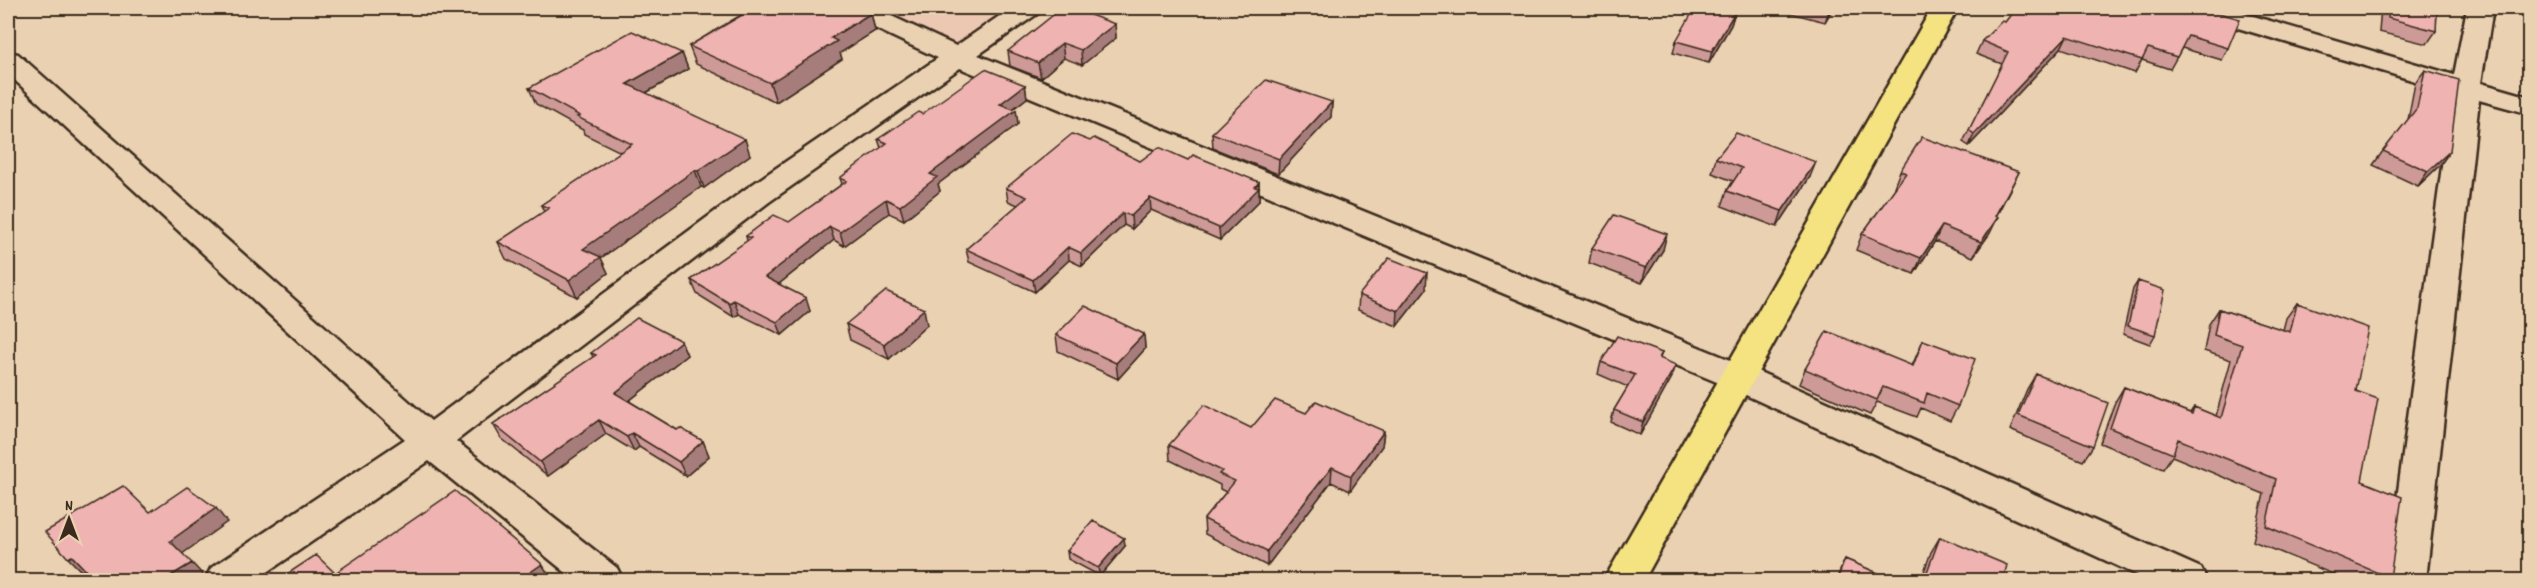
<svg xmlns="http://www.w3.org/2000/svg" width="2537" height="588" font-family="Dekko,sans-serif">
  <rect width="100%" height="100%" fill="#ead1b2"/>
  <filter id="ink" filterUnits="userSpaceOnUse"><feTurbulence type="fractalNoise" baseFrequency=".0167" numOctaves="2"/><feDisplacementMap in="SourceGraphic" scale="12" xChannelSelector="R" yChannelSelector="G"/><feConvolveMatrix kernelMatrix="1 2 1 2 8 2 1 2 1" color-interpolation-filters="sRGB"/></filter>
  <g filter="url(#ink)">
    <path fill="#ecc8b2" d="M878,8H1012L955,44Z"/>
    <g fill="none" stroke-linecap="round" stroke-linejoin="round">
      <defs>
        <path id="minor" d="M841,8H874L956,46L1011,8H1041L1037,14L978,55L1748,367L2201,568L2207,580H2148L1724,385L960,68L769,202L456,441L617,568L623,580H575L429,461L256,580H205L211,568L405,439L8,74V52L18,54L431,421L747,188L938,58L845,14Z
          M2187,8H2226L2454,75L2467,8H2493L2481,83L2530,97V114L2479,100L2426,580H2386L2452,92L2191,14Z"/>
        <path id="major" d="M1932,8H1958L1644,580H1604Z"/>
      </defs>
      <use href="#minor" stroke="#3b2a1e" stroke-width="5"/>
      <use href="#major" stroke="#3b2a1e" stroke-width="5"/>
      <use href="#minor" fill="#ead1b2" fill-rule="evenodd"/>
      <use href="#major" fill="#f5e382" fill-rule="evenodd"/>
    </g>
    <path fill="#ce9a98" stroke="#3b2a1e" stroke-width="1.5" d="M751,8H860L871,13L875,31L840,53L842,59L776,102L696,64L689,46L751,9Z
      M1776,8H1833L1825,22L1775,9Z
      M2201,8L2228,48L2222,60L2182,48L2170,69L2142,60L2135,73L2061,48L1969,146L1963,142L2002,64L1976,54L1982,41L2005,22Z
      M2381,8H2437L2436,31L2427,44L2379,32Z
      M1735,12L1731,25L1709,63L1673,53L1676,41Z
      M1115,24L1116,38L1082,65L1064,58L1041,78L1010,66L1008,51Z
      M682,53L688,69L646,93L750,155L704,188L701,187L601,258L608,273L577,297L506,259L498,242L544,212L541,205L621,152L584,134L583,130L536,104L529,88Z
      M2425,70L2450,151L2440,165L2418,186L2373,165L2383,151L2408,120L2415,83Z
      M1025,85L1027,98L1013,109L1016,110L1018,124L938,184L940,191L904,220L889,213L844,246L834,240L779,284L810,311L782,335L739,314L734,317L697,294L691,280L747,241L746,236L789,222L842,184L840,178L881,148L878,139L922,114Z
      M1332,102L1331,117L1278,174L1213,148L1212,133Z
      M1716,158L1810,177L1777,227L1722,206L1727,191L1733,181L1712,173Z
      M1188,160L1259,182V201L1220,240L1151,210L1132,229L1124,225L1082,266L1069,260L1035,292L969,262L966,249L1018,205L1008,201L1006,188L1140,161Z
      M1900,171L2019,172L1996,217L1990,233L1973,257L1935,241L1914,274L1856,250L1862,234L1896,187H1894Z
      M1592,248L1663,250L1642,283L1589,263Z
      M2138,281L2155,335L2150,344L2123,334L2133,289Z
      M1426,289L1397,326L1358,310L1359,295Z
      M2297,303L2356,391L2362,481L2390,578L2387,580H2347L2253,541L2264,494L2172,456L2163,469L2100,443L2115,402L2124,387L2190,413L2194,407L2216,416L2231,360L2204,351L2209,324L2219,309L2283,330L2286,318Z
      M846,324L927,325L889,359L850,340Z
      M1144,334L1145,349L1118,379L1058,351L1056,335Z
      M1923,340L1958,406L1950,421L1921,408L1917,417L1877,402L1870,415L1799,384L1805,369L1912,366Z
      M681,341L687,355L629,401L677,430L703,441L709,456L686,476L639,447L634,451L606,434L548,476L501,438L493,424L593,357L591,353Z
      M1662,353L1660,358L1672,377L1640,435L1611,422L1614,410L1628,387L1598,374L1601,362Z
      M2036,374L2093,446L2083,461L2010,430L2027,389Z
      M1306,413L1384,431L1382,446L1350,491L1331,482L1267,566L1205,534L1204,519L1226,492L1220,489V485L1170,460L1169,445L1251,428Z
      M1940,537L2003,580H1921L1931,552Z
      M1125,546L1100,576L1068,559L1067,551Z
      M1845,559L1894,580H1836Z"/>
    <path fill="#a77d7c" stroke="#3b2a1e" stroke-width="1.5" d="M1830,8H1833L1825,22Z
      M1735,12L1731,25L1709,63L1712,51Z
      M871,13L875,31L840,53L842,59L776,102L770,83L831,38Z
      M1115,24L1116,38L1082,65L1081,50Z
      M2067,36L2061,48L1969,146L1974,134Z
      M1062,43L1064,58L1041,78L1038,63Z
      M682,53L688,69L633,100L627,84Z
      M1025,85L1027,98L1002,117L1000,104Z
      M1332,102L1331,117L1278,174L1279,159Z
      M1016,110L1018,124L938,184L940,191L904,220L900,206L930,174Z
      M745,139L750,155L704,188L698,171Z
      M2450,151L2440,165L2418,186L2428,171Z
      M1816,162L1810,177L1777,227L1782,211Z
      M695,170L701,187L601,258L608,273L577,297L569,280L583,249Z
      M2019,172L2011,187L1988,232L1995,216Z
      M1259,182V201L1220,240L1219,228Z
      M1150,198L1151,210L1132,229L1131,216Z
      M886,199L889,213L844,246L840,232Z
      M1123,213L1124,225L1082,266L1081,253Z
      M1998,217L1990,233L1973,257L1981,242Z
      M1942,226L1935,241L1914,274L1921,258Z
      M830,227L834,240L770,291L765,277Z
      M1667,234L1663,250L1642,283L1646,268Z
      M1068,247L1069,260L1035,292L1033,280Z
      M1427,273L1426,289L1397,326L1398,311Z
      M806,298L810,311L782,335L777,322Z
      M734,300L739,314L734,317L729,303Z
      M924,309L927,325L889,359L884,344Z
      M1144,334L1145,349L1118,379L1116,363Z
      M681,341L687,355L621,407L615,393Z
      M1676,365L1672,377L1640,435L1643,422Z
      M599,420L606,434L548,476L540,462Z
      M1384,431L1382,446L1350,491L1351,476Z
      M632,433L639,447L634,451L627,437Z
      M703,441L709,456L686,476L679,462Z
      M1332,467L1331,482L1267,566V551Z
      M216,508L227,522L182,554L170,541Z
      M1124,538L1125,546L1100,576L1098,568Z
      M72,556L85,569L81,571L68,558Z
      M192,563L204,576L197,580H164Z
      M542,564L552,580H519Z"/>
    <path fill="#efb3b1" stroke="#3b2a1e" stroke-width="1.5" d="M754,8H860L871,13L831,38L837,41L770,83L689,46Z
      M1062,8H1071L1115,24L1081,50L1062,43L1038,63L1008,51Z
      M1695,8H1717L1735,12L1712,51L1676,41Z
      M2016,8H2201L2240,19L2228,48L2188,36L2177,57L2148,48L2142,60L2067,36L1974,134L1969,130L2008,52L1982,41L2002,21L2005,22Z
      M2389,8H2437L2436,31L2388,18Z
      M632,31L682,53L627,84L745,139L698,171L695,170L583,249L601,257L569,280L498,242L549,208L541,205L632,144L577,117L580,116L529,88Z
      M985,69L1025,85L1000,104L1016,110L930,174L937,177L900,206L886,199L840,232L830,227L765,277L806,298L777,322L734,300L729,303L691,280L751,238L746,236L774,215L789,222L847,181L840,178L887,143L878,139L918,112L922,114Z
      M2425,70L2459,80L2450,151L2428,171L2383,151L2417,108Z
      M1266,80L1332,102L1279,159L1212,133Z
      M1736,133L1816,162L1782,211L1727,191L1742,168L1716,158Z
      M1072,134L1090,141L1094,138L1140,161L1159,147L1188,160L1193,155L1259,182L1255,187L1259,188L1219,228L1150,198L1131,216L1123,213L1081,253L1068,247L1033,280L966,249L1027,197L1006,188Z
      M1922,137L2019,172L1995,216L1998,217L1981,242L1942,226L1921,258L1862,234L1906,173L1900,171Z
      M1614,215L1667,234L1646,268L1592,248Z
      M1389,258L1427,273L1398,311L1359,295Z
      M2138,281L2165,290L2155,335L2128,326Z
      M886,291L924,309L884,344L846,324Z
      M2297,303L2368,328L2356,391L2378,399L2362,481L2402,497L2390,578L2266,526L2276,479L2178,439L2173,454L2110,428L2124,387L2192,414L2194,407L2221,418L2242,345L2214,335L2219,309L2290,332Z
      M1085,306L1144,334L1116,363L1056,335Z
      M637,318L681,341L615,393L677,430L680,428L703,441L679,462L632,433L627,437L599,420L540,462L493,424L596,355L591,353Z
      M1827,331L1913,366L1923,340L1975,359L1958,406L1927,393L1924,403L1883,387L1877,400L1805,369Z
      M1617,336L1662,353L1659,358L1676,365L1643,422L1614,410L1635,375L1601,362Z
      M2036,374L2108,403L2093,446L2018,415Z
      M1275,400L1306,413L1316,401L1384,431L1351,476L1332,467L1267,551L1204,519L1235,481L1219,474L1222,471L1169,445L1204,405L1251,428Z
      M123,486L150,512L187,487L216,508L170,541L192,563L164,580H95L72,556L68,558L45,532Z
      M455,491L542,564L519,580H278L316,555L335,573Z
      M1093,521L1124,538L1098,568L1067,551Z
      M1940,537L2007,565L2003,580H1924Z
      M1845,559L1894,580H1837Z"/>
  </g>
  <rect width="2537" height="588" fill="none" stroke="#ead1b2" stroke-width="30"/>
  <rect x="15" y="15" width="2507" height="558" fill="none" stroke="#3b2a1e" stroke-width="2" filter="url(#ink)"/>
  <g transform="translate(69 519)" stroke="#ead1b2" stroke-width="4.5" paint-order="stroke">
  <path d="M0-4.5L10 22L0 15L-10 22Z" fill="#3b2a1e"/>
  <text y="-9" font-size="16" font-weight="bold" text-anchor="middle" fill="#3b2a1e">N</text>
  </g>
</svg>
